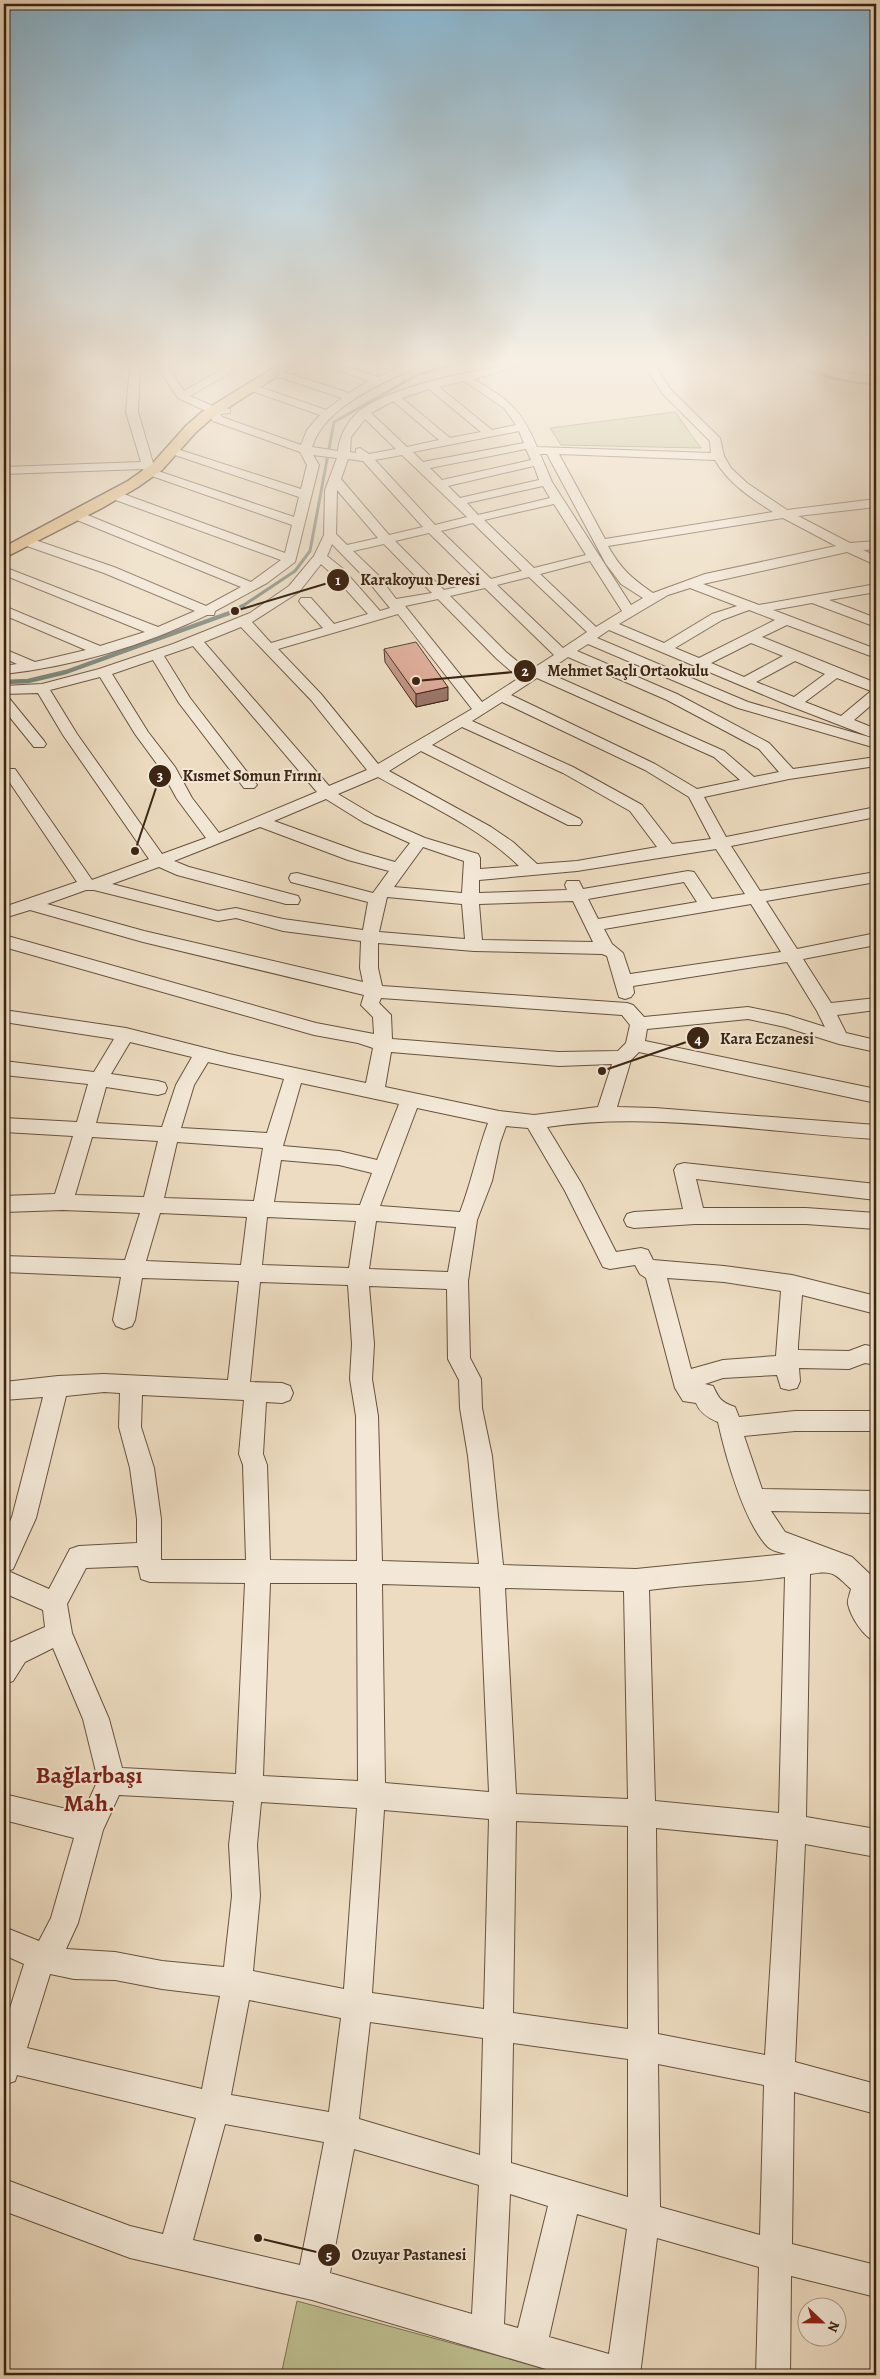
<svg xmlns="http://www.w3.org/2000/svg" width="880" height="2379" font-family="Alegreya,serif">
  <rect width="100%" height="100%" fill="#eddcc1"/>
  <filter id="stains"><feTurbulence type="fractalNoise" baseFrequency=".004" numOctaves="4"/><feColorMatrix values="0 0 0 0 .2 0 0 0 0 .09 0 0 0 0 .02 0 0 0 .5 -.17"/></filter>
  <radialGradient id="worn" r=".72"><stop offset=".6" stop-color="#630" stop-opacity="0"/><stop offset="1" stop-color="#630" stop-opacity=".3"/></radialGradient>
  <path fill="#bebf8f" stroke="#7c7251" d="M675,412L701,448L561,445L550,428Z
    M297,2301L569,2375H281Z"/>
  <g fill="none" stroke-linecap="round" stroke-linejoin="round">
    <path stroke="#737f74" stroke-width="3" d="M796,366L831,378L876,385
      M241,607L295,571L310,551L334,422L417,375L448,366"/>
    <path stroke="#737f74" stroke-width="4.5" d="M4,682L28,681L66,672L235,611L243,606"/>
    <defs>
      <path id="minor" d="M130,366H140L138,412L155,470L294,517L299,497L169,453L167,451L169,449H177L301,489L307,465L300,452L213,421L208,412L178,398L157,366H168L184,391L228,366H242L190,396L215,407L230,409V413L220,414L222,417L301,445L307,430L320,415L249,390V386H257L326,410L342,398L273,375V371H281L349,393L369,381L327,366H344L378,377L401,366H416C409,373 397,375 389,380C360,394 322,415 312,447L338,451C339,436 349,418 362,409C392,387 483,366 520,366L474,379C509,401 520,407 537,447L711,453L710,441L662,393L645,366H656L670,389L720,438L724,456L731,468L747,483L787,510L876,499V507L798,516L850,543L876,541V549L863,550L876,556V565L847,552L703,584L759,605L876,584V592L829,600L876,618V627L812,603L773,610L876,649V658L787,625L762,637L876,683V701L854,720L876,729V737L868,736L790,706L609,630L597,638L748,702L876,739V748L738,708L588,644L577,651L677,694L769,743L793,769L876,757V766L789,779L704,797L726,837L876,807V817L731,846L760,891L876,872V882L766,901L797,949L876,933V945L803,959L831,1003L876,998V1010L837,1015L846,1033L876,1040V1052L839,1044L785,1027L748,1019L647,1029L645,1041L876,1089V1103L639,1052L631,1060L617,1107L655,1108L876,1125V1139C769,1133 653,1111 547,1127L581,1183L616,1252L641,1248L648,1250L653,1260L724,1266L792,1275L876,1296V1314L802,1295L798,1345V1350L849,1351L865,1345L876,1347V1365L865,1363L849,1369L799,1368L800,1381L797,1388L789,1390L781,1388L777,1375L723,1378L705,1384L713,1386C719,1399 721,1402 735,1407L739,1417L795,1411H876V1431H795L744,1436L762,1489L876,1491V1513L771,1511L785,1532L852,1557L873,1577L876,1585L873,1601L876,1607V1642C864,1637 851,1618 848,1604C847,1600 850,1594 851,1589C834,1573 833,1570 810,1574L806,1817L876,1829V1857L805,1844L795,2062L876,2084V2114L794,2092L792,2244L876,2265V2297L791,2276L790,2375H756L759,2267L657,2238L640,2375H566L312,2300L130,2258L4,2211V2179L130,2226L163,2234L196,2118L17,2075L15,2081L4,2085V2027L24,1964L4,1955V1927L39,1941L51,1918L74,1838L4,1820V1794L83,1813L98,1780L83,1719L53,1648L25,1662L13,1681L4,1684V1649L7,1644L45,1627L43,1610L4,1593V1535L12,1517L43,1397L4,1400V1382L58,1376L104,1374L228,1380L239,1281L142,1278L135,1320L132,1326L124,1329L116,1326L113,1320L121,1277L4,1272V1256L125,1260L140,1213L63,1210L4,1212V1196L55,1194L73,1136L4,1132V1118L77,1122L88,1084L4,1075V1061L94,1072L114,1039L4,1022V1010L126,1028L229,1054L366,1083L373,1048L358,1043L314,1035L4,947V935L316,1023L374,1034L373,1017L361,1005L364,995L143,942L30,910L4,918V907L77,882L4,774L5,769H15L92,880L149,859L63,735L38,693L4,694V686L42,684L99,669L173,644L250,613L289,586L314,556L324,535L325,490L337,458L313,455L319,465L295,562L267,583L215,611L214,615H207C143,646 74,666 4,674V666L17,664L4,658V649L35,662L86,650L4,615V606L100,646L145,632L4,575V567L158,627L195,611L104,573L21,544L19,541L21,538H29L114,567L206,606L241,587L72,518L70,515L72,512H80L251,582L281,560L110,498L108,495L110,492H118L285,553L292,525L146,474L143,469L4,474V467L141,462L126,412ZM464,381L504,408L516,425L492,430L439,387ZM429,389L481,432L450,438L402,398ZM393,401L439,440L407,447L371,413ZM365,419L396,449L369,454L360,448L356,449V453L350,452L351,437ZM519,431L524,443L423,462L413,452ZM526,449L531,460L442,480L430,468ZM540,454H547L606,564L621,584L643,598L631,605L552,482ZM559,454L715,460C728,483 751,498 773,512L605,539ZM402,455L467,517L435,525L375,460ZM348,459L363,461L423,527L389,535L341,479ZM534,466L539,480L460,498L448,486ZM543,486L550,498L478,515L467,503ZM337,490L378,538L347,545L336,534ZM554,504L586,555L534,568L484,520ZM783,518L836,546L705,574L653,593C631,578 621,569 608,546ZM473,523L522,571L491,579L441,531ZM429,533L479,582L444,590L395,541ZM332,544L368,581L390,608L380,611L342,568L327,556ZM384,544L432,593L396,599L378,575L353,551ZM590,561L622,611L596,627L540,574ZM321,564L332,574L368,614L334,624L311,598H301L299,601L301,604L323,628L271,643L252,622L299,592ZM529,577L587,632L563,648L497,585ZM485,588L554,655L529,671L506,652L450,596ZM690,588L737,606L712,614L664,643L619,624L668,595ZM438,599L496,658L519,678L482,702L405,606ZM749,610L775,620L699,658L675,648L722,620ZM398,614L472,709L378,764L321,694L278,649ZM241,627L311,700L367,770L329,786L204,642ZM751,643L783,656L744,677L711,663ZM193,646L317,792L219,833L192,798L175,767L148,732L112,674L153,660L179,703L244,788H254L257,785L190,698L164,656ZM568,657L667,700L759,749L779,772L754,777L724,751L546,672ZM795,661L825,674L794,697L756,682ZM100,677L135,734L160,768L177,799L206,838L162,854L77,734L50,690ZM537,678L714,757L740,780L697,789L655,764L511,695ZM837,678L871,691L841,716L805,702ZM502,702L645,770L689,797L711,839L672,844L642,805L573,767L472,721ZM462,727L563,773L630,811L657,847L577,861L537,864L513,842L491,827L389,771L421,751L568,825H580L582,822L580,819L432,745ZM378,777C426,804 479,827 519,866L480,869V858L478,854L425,838L375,816L338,794ZM326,799L363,822L410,843L395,862L360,852L274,821ZM260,827L348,860L389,871L373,893L297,873L291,874L289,878L291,882L368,902L363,930L283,919L236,908L218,911L112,884L159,867L177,875L286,904H298L300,900L298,896L189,867L174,861ZM423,847L464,861L462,893L394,887ZM716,849L745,894L712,899L694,872L688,871L583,889L579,881H567L565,885L567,890L479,893V880L577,871ZM684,882L697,902L598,919L588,899ZM86,890H94L218,921L236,918L283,931L361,941L360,968L363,982L144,931L47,904ZM387,897L462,904L465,939L379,932ZM573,901L593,942L482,940L479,904ZM751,904L781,952L630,974L623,953L612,944L604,929ZM378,943L474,951L602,954L607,956L619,997L625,999L631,997L634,993L633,986L787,962L817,1011L825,1027L787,1015L748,1007L644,1017L633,1005L627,1003L382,986L378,968ZM381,998L622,1015L630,1025L626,1043L618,1051L559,1052L392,1039L391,1015L379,1003ZM130,1042L192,1057L176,1085L162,1127L96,1123L106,1087L158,1095L165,1093L167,1088L165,1083L158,1081L111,1074ZM391,1052L559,1066L612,1064L598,1107L534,1115L499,1111L385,1087ZM208,1062L284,1079L267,1133L181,1128L194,1085ZM301,1083L399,1104L377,1160L339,1151L283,1146ZM417,1108L488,1123C477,1152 472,1181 460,1212L380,1206ZM506,1126L528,1128L565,1191L603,1267L610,1269L635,1265L640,1274L646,1278L675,1388L683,1401L696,1403C700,1413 708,1418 718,1422C725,1454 744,1523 768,1547C772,1551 780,1552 786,1554L636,1569L503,1565L492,1456L482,1408L481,1379L470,1358L468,1281L477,1220L492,1181L500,1143ZM92,1137L158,1141L144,1197L75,1195ZM177,1142L263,1148L254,1201L164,1198ZM281,1160L339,1165L372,1173L360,1205L274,1202ZM160,1213L247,1217L241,1265L146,1261ZM267,1217L356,1221L349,1268L262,1265ZM376,1221L456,1227L448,1272L369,1269ZM667,1278L724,1282L781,1291L776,1356L723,1360L691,1369ZM260,1282L348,1285L352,1344L350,1379L356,1416L357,1561L270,1560L267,1465L263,1454L266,1402L282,1403L290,1400L293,1393L290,1386L282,1383L250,1382ZM369,1286L447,1289L448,1359L459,1380L460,1408L468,1456L479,1564L382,1561L378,1416L372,1379L374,1344ZM104,1392L120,1393L119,1427L130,1468L137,1519V1543L79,1546L70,1549L49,1589L8,1571L13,1569L36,1518L66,1396ZM142,1395L244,1400L239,1454L243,1465L246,1560H161V1519L154,1468L141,1427ZM138,1566L141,1579L150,1582L245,1583L236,1774L122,1768L109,1719L72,1633L67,1604L86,1568ZM785,1577L779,1813L655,1801L649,1590C694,1584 740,1583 785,1577ZM270,1583H357L358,1781L263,1776ZM382,1584L480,1587L489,1792L385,1783ZM505,1588L624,1591L628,1799L516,1794ZM119,1795L234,1801L229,1845L232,1896L224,1967L162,1961L115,1952L66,1949L78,1923L103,1830ZM261,1802L357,1808L344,1989L253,1971L260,1896L257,1845ZM384,1810L489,1819L484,2009L372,1993ZM516,1821L628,1826V2029L513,2013ZM656,1828L778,1840L765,2055L658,2034ZM50,1974L74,1979L115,1980L162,1989L220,1996L202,2089L27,2048ZM249,2000L341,2018L329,2112L231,2095ZM370,2022L483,2038L480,2155L359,2119ZM513,2043L628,2059V2197L511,2163ZM658,2064L764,2085L760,2235L660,2207ZM225,2124L324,2142L300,2265L193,2240ZM354,2149L479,2185L472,2314L330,2273ZM510,2194L548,2206L518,2328L504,2324ZM577,2214L627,2229L609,2354L549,2337Z
        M816,366C828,366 829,369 839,371C852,374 864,376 876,377V383C857,382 830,381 816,366Z
        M4,697L9,698L44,741L46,744L44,747H34L4,710Z
        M684,1163L876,1184V1200L696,1179L703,1208H806L876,1213V1229L806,1224H695L634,1228L627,1226L624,1220L627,1214L634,1212L683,1209L674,1170L677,1165Z"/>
      <path id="major" d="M277,366H293L212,418L196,432L162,470L138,487L102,508L4,558V547L128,481L152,464L186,426L202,412Z"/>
    </defs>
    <use href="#minor" stroke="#68523e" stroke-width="2"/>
    <use href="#major" stroke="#3b2413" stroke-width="3"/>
    <use href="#minor" fill="#f3e8d7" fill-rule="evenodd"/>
    <use href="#major" fill="#e6be80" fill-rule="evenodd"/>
  </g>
  <path fill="#bd9080" stroke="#3b2413" d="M384,649L448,700L416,707L385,662Z"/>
  <path fill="#9a7568" stroke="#3b2413" d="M448,687V700L416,707V694Z"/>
  <path fill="#dca795" stroke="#3b2413" d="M416,642L448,687L416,694L384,649Z"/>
  <linearGradient id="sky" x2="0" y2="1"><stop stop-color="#88b7d3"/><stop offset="0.52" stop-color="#f7efe3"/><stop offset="1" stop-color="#f7efe3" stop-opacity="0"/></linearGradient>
  <rect width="880" height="699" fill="url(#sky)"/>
  <g text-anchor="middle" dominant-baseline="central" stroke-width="4" stroke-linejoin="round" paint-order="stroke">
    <g font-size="24" font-weight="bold" fill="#7a1f14" stroke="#f3e8d7">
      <text x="89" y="1775">Bağlarbaşı<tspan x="89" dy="28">Mah.</tspan></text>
    </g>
  </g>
  <path fill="none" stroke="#3b2413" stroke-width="2" d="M235 611L338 580M416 681L525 671M135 851L160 776M602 1071L698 1038M258 2238L329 2255"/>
  <g fill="#3b2413" stroke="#f3e8d7" stroke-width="2">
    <circle cx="235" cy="611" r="5"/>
    <circle cx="416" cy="681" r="5"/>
    <circle cx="135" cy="851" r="5"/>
    <circle cx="602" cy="1071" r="5"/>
    <circle cx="258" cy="2238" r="5"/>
    <circle cx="338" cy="580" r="12"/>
    <circle cx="525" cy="671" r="12"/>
    <circle cx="160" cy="776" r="12"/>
    <circle cx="698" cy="1038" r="12"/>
    <circle cx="329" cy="2255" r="12"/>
  </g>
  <g font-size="15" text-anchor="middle" font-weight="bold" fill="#fff">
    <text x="338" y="585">1</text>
    <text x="525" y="676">2</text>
    <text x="160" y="781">3</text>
    <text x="698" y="1044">4</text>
    <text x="329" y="2260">5</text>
  </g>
  <g font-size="16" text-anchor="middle" font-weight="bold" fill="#3b2413" stroke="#f3e8d7" stroke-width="4" stroke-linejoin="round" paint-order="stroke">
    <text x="420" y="585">Karakoyun Deresi</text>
    <text x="628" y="676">Mehmet Saçlı Ortaokulu</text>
    <text x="252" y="781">Kısmet Somun Fırını</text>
    <text x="767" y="1044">Kara Eczanesi</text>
    <text x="409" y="2260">Ozuyar Pastanesi</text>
  </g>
  <rect width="880" height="2379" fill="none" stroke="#eddcc1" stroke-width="20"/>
  <rect x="5" y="5" width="870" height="2369" fill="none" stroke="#3b2413" stroke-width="2.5"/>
  <rect x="10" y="10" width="860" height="2359" fill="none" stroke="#3b2413"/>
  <g transform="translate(822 2322) rotate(112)"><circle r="24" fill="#f3e8d7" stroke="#a99a89"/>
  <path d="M0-4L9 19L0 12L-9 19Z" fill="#8f2418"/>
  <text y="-8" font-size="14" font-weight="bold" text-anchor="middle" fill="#3b2413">N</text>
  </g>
  <rect width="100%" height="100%" filter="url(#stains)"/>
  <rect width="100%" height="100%" fill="url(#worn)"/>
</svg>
